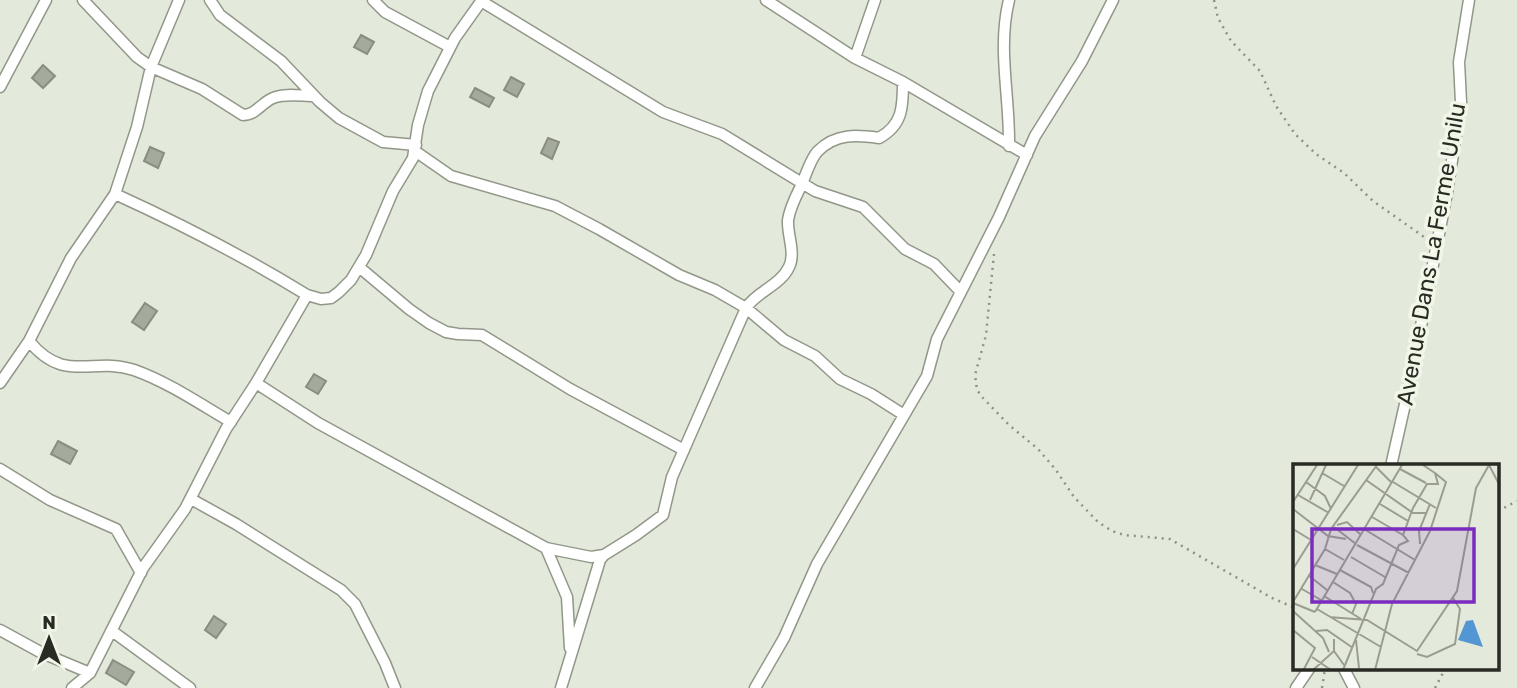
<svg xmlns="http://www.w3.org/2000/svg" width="1517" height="688" font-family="Rubik,sans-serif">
  <rect width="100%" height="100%" fill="#e4eadb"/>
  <path fill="#a4aa9c" stroke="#898e81" stroke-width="2" d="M361,35L374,42L367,54L354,47Z
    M43,65L55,76L43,88L32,78Z
    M511,77L524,84L517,97L504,90Z
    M475,88L494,98L489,107L470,97Z
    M548,138L559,142L552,159L541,153Z
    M150,147L164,153L158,168L144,161Z
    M145,303L157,311L144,330L132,322Z
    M314,374L326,381L318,394L306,387Z
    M58,441L77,451L70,464L51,454Z
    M214,616L226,624L216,638L205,630Z
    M113,660L134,672L126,685L106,673Z"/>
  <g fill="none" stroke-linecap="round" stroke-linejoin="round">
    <defs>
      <path id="minor" d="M83,0L137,57L151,67L202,89L243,115C256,115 261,103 273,98C285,93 301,96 314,96
        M210,0L220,15L281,61L320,102L339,118L383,142L416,145
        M373,0L385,12L450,47
        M766,0L855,58
        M1009,0C997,49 1010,96 1009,146
        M481,1L663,112L722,134L815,191L863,207L905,249L934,264L960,291
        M903,82L1027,155
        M0,87L46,0
        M415,151L451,176L555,206L599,229L679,275L715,290L746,308L784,340L815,356L840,379L871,394L904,415
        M115,194C181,224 245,257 307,295
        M359,267L409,309L429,323L446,332L458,334L482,335L570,389L684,450
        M29,341C65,385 93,356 134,370C168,382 200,404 231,422
        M0,383L29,341L71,258L115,194L137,127L151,67L179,0
        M256,383L318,423L546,548L567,597L570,648
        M1391,466L1410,382L1447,193L1461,102L1459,62L1469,0
        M0,469L50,500L116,529L141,573
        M191,499L236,524L341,590L355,604L385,663L395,688
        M546,548L591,557L604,555
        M0,630L42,653L90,673
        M112,631L190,688
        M1344,669L1354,688
        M72,688L90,673L143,568L185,509L226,429L256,383L307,295L321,299L331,298L339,292L351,280L366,255L393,191L413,158L418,125L428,91L455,38L482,0
        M561,688L600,560L604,555L636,535L663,515L672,477L746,308C757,291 780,286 789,267C796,253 787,235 788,220C790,207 796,196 802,184C806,174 811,158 818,151C836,133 857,135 879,138C903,125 903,106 903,82L855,58L875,0
        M755,688L784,638L817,564L927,376L937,339L999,217L1035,136L1082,61L1113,0
        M1296,688L1309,669"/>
    </defs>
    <use href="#minor" stroke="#919789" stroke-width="13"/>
    <path stroke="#8d9186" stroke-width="2.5" stroke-dasharray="2 5" stroke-linecap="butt" d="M1214,0L1218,18L1231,41L1260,71L1276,106L1295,134L1316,154L1344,173L1373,201L1427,239
      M994,254L986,335L975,375L977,390L983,398L1009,425L1038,449L1056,470L1074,497L1098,522L1112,531L1124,535L1170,539L1272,598L1295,608
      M1498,511L1517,501
      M1322,688L1325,669
      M1435,688L1445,669"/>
    <use href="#minor" stroke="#fff" stroke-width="10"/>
  </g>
  <g text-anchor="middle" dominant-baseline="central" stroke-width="7" stroke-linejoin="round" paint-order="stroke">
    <g font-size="23" fill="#282a24" stroke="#f1f7e8">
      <text transform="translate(1431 254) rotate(-80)">Avenue Dans La Ferme Unilu</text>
    </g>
  </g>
  <g transform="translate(1293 464)">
    <rect width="206" height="206" fill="#e4eadb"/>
    <path d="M180,156L190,183L165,176L173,157Z" fill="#5296d4"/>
    <path fill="none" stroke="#999d92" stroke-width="2" d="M196,1L207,22M83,3L99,19M107,5L133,19M29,9L51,22M73,16L120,49H133M13,18L32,32L38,45M100,18L143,44M5,31L36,49M17,36L33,1M0,38L24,1M87,40L115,57M0,45L35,72L53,75M79,53L110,71M44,61L54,58L67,70M41,63L63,80M0,65L18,76M71,65L122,96M127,80L126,67L137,40M64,81L116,109M32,85L51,96M58,93L92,113M22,101L44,110M0,105L65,1M47,106L78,123L80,129M15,111L34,126M40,118L57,129L63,140L59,150M9,125L28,136M31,132L68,155M0,138L32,85L38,65L84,1M0,139L22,148M24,145L88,183M0,147L30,174L36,188M22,148L109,1M36,153L74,156L124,187L164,127L183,24L196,1M0,166L22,184L11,205M23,167L34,166L60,184M41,175V187L51,201M63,176L66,204M124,190L134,193L162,180L167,145L160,134M19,193L38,206M20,206L41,187M50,206L83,125L90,120L106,81L115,77L110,71L120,44L134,20H145L142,9L130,1M82,206L99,140L137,67L153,18L142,9"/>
    <path fill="#7b2cbf" fill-opacity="0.15" stroke="#7b2cbf" stroke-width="3.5" d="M19,65H181V138H19Z"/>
    <rect width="206" height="206" fill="none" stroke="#282a24" stroke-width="3.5"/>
  </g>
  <g transform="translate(49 639)" stroke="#f1f7e8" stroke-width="5" paint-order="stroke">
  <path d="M0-5L12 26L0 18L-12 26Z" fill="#282a24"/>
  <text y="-10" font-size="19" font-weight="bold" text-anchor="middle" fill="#282a24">N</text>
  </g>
</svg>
